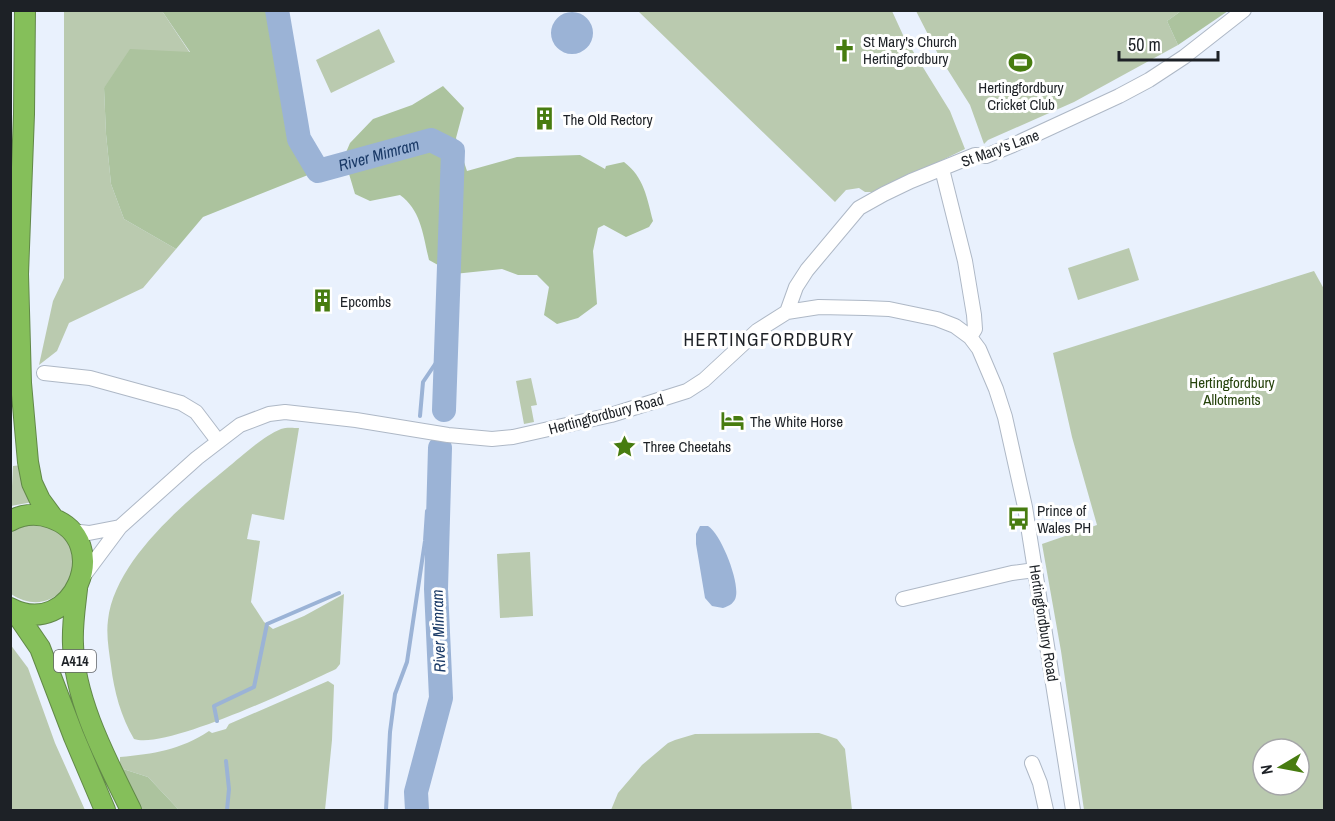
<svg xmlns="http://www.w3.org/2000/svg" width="1335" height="821" font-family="'Archivo Narrow',sans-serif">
  <rect width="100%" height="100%" fill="#e9f1fd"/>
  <path fill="#bacaaf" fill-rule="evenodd" d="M64,11H162L190,53L104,88L106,134L111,184L124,219L176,249L143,288L69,323L57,351L39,365L53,301L64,278Z
    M638,11H892L903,35L950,111L965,149L877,192H865L859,188L846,190L835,202Z
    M916,11H1181L1167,21L1178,45L1074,102L988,140L984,144L970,105L939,56Z
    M379,29L395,62L331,93L316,60Z
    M1129,248L1139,280L1078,300L1068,268Z
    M1314,271L1324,289V810H1084L1061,651L1042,544L1097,525L1072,437L1053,353ZM1263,749H1299V785H1263Z
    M531,378L537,405L531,406L534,422L524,424L516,381Z
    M299,428L284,520L252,514L247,539L260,541L251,602L264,622L273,629L304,616L344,594L340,664L336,669C300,686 167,750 134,739C121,717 114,691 111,666C109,651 106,635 108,620C115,561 182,505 226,469C241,457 263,436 281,429C286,427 294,428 299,428Z
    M22,465L38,501L11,506L13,466Z
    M35,524C41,525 48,526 53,528C100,555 59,626 11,594L10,532L18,528Z
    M530,552L533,616L500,618L497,554Z
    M10,644L28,668L55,743L85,810H11Z
    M328,681L334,685L332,740L325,810H179L148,777L120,768V757C154,754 180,750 209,731L212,733L226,729L229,724Z
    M819,733L837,739L845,749L852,810H611L618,793L642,765L668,743L675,740L695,734Z"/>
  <path fill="#acc39e" d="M162,11H277L299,139L318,171L203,217L176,249L124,219L111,184L106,134L104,88L130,49L190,52Z
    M1181,11V10L1228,11L1178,45L1167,21Z
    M443,86L464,108L456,138L467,171L517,157L580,155L605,169L606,166L624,162C644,177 647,198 653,221L649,227L626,237L604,225L598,228L593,251L597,304L578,318L557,324L544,315L549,287L537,275H518L502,269L454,274L429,260C423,235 421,210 400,195L370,201L355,194L344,157L350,143L373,119L412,105Z
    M120,768L148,777L179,810H142Z"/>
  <path fill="#9bb3d6" d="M551 33a21 21 0 1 1 42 0a21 21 0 1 1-42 0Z
    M700,526H708C721,534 739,580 736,596C735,603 729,606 723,608L712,606L705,598L696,544V534Z"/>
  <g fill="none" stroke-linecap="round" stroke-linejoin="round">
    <path stroke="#9bb3d6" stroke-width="4" d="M420,416L423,382L446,348
      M217,721L214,706L254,687L267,624L339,593
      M226,761L229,789L227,810
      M386,810L390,732L395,694L407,662L425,541L427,511"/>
    <g stroke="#9bb3d6" stroke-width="24">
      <path id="s1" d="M277,10L299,139L318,171L431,140L453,151L444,410"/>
      <path d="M417,810L416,792L441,698L436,589L440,448"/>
    </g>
    <defs>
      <path id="minor" d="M942,169L965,261L974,315L975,329L970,337
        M787,312L796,287L807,270L859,208L884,194L911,181L975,155L986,156L1013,145L1119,96L1149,80L1184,57L1244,10
        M44,373L90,378L181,403L196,412L218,441
        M71,531L89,533L120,527
        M82,578L120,527L197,458L240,425L269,414L285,412L356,420L448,435L492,439L513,437L611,415L687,391L704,380L757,331L787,312L819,307L865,308L889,309L937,319L955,326L970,337L979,349L996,389L1005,417L1025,507L1073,810
        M903,599L1012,573L1035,570
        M1032,763L1040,783L1046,810"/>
      <path id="highway" d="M25,10L24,114L18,274L21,383L28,462L32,483L40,500L54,519
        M10,521C23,514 37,513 51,518C115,540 73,641 10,608
        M77,589C75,607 72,626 73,644C74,700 107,761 131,810
        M14,610L40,648L74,737L105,810"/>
    </defs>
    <use href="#minor" stroke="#aeb8c6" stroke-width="16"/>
    <use href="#highway" stroke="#618848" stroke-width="22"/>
    <use href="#minor" stroke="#fff" stroke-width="14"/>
    <use href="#highway" stroke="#85bf5a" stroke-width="20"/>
  </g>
  <defs>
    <symbol id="church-bare" viewBox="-9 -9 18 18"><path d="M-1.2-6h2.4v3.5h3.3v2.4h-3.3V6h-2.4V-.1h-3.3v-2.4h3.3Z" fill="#477c10" stroke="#fff" stroke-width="2.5" paint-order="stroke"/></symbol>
    <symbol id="stadium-bare" viewBox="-9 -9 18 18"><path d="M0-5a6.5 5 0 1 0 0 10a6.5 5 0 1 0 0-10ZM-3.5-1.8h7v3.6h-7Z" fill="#477c10" stroke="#fff" stroke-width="2.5" paint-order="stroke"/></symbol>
    <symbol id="building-bare" viewBox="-9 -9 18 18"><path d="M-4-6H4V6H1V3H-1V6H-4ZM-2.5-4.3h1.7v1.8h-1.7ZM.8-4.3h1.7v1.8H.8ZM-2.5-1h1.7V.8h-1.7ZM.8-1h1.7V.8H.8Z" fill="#477c10" stroke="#fff" stroke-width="2.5" paint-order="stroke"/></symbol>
    <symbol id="hotel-bare" viewBox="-9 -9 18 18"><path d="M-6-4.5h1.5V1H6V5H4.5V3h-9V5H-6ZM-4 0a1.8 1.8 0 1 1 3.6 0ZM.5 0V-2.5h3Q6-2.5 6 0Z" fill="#477c10" stroke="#fff" stroke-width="2.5" paint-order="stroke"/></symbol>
    <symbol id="sight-bare" viewBox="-9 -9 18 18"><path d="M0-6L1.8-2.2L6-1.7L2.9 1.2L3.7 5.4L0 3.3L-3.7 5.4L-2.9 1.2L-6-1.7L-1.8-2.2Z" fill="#477c10" stroke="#fff" stroke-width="2.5" paint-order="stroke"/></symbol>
    <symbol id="bus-bare" viewBox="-9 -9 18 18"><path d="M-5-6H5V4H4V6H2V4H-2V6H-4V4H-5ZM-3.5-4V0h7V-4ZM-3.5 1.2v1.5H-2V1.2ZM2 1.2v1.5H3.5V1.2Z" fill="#477c10" stroke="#fff" stroke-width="2.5" paint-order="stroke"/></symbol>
  </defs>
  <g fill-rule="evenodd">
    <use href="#church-bare" x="828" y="34" width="33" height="33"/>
    <use href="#stadium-bare" x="1004" y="46" width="33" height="33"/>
    <use href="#building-bare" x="528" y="102" width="33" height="33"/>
    <use href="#building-bare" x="306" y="284" width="33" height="33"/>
    <use href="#hotel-bare" x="716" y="404" width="33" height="33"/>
    <use href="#sight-bare" x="608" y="430" width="33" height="33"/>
    <use href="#bus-bare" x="1002" y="502" width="33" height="33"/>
  </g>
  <g text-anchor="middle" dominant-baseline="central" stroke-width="6" stroke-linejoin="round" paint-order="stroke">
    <rect fill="#fff" stroke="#616467" stroke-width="1.5" x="54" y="650" width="42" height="22" rx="4.5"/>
    <g font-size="14" font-weight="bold" fill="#1d2126">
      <text x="75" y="661">A414</text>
    </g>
    <g font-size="15" fill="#1d2126" stroke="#fff" text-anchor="start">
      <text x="863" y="41">St Mary's Church<tspan x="863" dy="17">Hertingfordbury</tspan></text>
      <text x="1021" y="87" text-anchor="middle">Hertingfordbury<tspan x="1021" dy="17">Cricket Club</tspan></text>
      <text x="563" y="119">The Old Rectory</text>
      <text x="340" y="301">Epcombs</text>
      <text x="750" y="421">The White Horse</text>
      <text x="643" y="446">Three Cheetahs</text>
      <text x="1037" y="510">Prince of<tspan x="1037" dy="17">Wales PH</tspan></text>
    </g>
    <g font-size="15" fill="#1d2126" stroke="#fff">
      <text transform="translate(1000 148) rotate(-20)">St Mary's Lane</text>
      <text transform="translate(606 414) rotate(-15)">Hertingfordbury Road</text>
      <text transform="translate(1044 623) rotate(81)">Hertingfordbury Road</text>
    </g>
    <g font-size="15" fill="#26430c" stroke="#fff">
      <text x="1232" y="382">Hertingfordbury<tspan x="1232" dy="17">Allotments</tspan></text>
    </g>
    <g font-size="16" font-style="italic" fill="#193966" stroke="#fff">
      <text stroke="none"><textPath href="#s1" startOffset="231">River Mimram</textPath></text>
      <text transform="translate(438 631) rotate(-92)">River Mimram</text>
    </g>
    <g font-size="18" letter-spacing="1.5" fill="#1d2126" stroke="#fff">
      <text x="769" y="339">HERTINGFORDBURY</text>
    </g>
  </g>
  <rect width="1335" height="821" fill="none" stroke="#1d2126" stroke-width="24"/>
  <g transform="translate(1281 767) rotate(260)"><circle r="28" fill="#ffffff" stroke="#a5a6a8" stroke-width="1.5"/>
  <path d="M0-4.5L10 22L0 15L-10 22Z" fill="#477c10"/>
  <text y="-9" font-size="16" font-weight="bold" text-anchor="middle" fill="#1d2126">N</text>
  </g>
  <path d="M1119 51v9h99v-9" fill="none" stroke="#1d2126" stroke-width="3"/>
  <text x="1128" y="51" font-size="18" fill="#1d2126" stroke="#ffffff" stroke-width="4.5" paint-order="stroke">50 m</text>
</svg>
